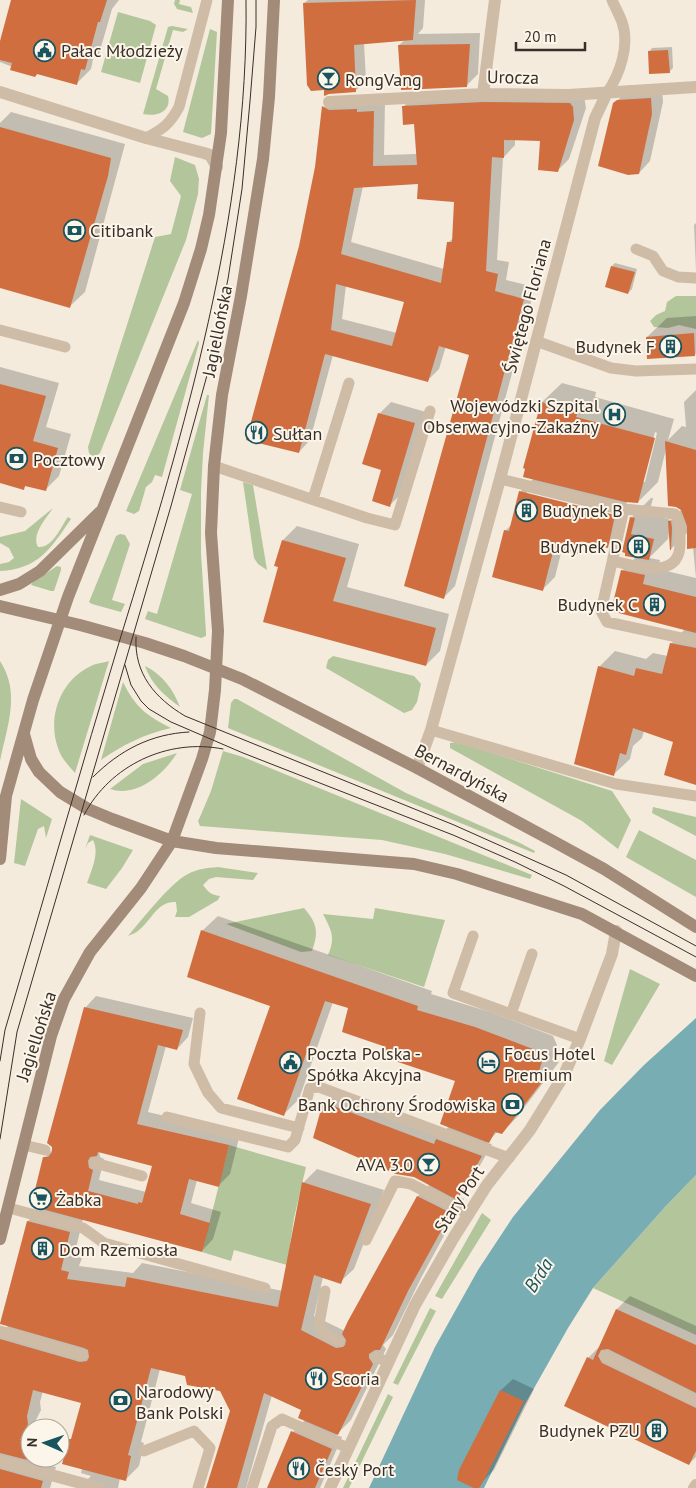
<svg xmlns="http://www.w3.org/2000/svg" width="696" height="1488" font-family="'PT Sans',sans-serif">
  <rect width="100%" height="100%" fill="#f4ebdd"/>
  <path fill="#b3c59b" d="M175,0H180L179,4L191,7L193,13L177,9L174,4Z
    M118,12L150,21L156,25L140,83L101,72Z
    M172,26L188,29L183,32L173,30L156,89L168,96C172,112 156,117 143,114L168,27Z
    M210,29L217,32L211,134L202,138L183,132Z
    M175,157L195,165L199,179L198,194L186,240L100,453C96,456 93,458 89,453L88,447L155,237L171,234L181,196L170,181Z
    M676,296H696V329L679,325L668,328L654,327L650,321L656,315L665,311L667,302Z
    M198,340L199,343L162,477L155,475L152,482L146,487L139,511L134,514L126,511Z
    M207,395H209L203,453L201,492V553L206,633V636L201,638L145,619L148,611L157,614L192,494L180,490Z
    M243,482L253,485L267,570L258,564L254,558Z
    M53,508C46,519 31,534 38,547C53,548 60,528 68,517L71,519C51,548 39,569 0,571V564L9,562L14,558L9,548L0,543V537L25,531Z
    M120,534L125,535L130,544L112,600L125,604L121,612L92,604L89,602L116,536Z
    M57,566L61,567V570L54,591H51L31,585L33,582Z
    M333,656L414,676L421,684L417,702L412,710L404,713L326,668L328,660Z
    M0,661C21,693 7,726 0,761Z
    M109,661L75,773C68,765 61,758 58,748C47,718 60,680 91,666C96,663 103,663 109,661Z
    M145,666C163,675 173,689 180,707C165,696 151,684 145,666Z
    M123,682C135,707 147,716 171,728C144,734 123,745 101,760Z
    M234,699H237L406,793L520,843L535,851L534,853L228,728L231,703Z
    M457,742L612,791L631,820L618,849L582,821L450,748V743Z
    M223,751L243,757L532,875L530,879L445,854L382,840L200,826L198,821L200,817L211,791Z
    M177,753C164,774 137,798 110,789L143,764Z
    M21,799L52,819L46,838L44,826L38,829L25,866L14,863Z
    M653,807L696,817V836L652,813Z
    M639,830L696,860V897L626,857Z
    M90,835L133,850L122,868L106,889L87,883C91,871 100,853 93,840L88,843L85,849Z
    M218,867L258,873L253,880L216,877L209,879L203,885C208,892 211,895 220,896L218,900L189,917H175L177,911L176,902C157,901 152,920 139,930C136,933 132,934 128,936C142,920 170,883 188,874C197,869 207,868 218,867Z
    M304,908C317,923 319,932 312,951L301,952L226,924Z
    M375,908L445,920L424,987L328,955C336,937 331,930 323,914L373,919Z
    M630,969L660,984L612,1065L604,1061Z
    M229,1145L306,1167L294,1218L287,1265L234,1250L231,1261L202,1252Z
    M696,1175V1335L593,1288L665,1207Z
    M482,1213L491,1220L442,1299L435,1296Z
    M430,1308L436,1311L398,1385L393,1383Z
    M388,1394L393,1397L349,1488H343Z"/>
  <path fill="#79adb4" d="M696,1018V1175L665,1207L593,1288L568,1328L524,1406L484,1488H369L435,1347L478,1270L513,1217L600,1110L644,1065Z"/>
  <path fill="#0003" fill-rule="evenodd" d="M13,0H119L112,9L99,54L93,59L91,69L76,84L38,73L35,76L0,62V45Z
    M308,0H425L423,28L418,34L480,33L478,74L467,85L399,45L405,40L364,43L366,81L355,91L304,3Z
    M672,47L673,68L669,72L649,52L652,48Z
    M662,87L663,102L650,161L639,173L614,104L626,92Z
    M415,95H584L586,108L569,159L557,171L541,140L515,139V145L503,158L497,260L509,262L506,280L535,287L455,586L443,598L471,354L446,346L439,369L427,381L333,355L310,440L299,452L300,246L316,168L324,107L335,96L385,100L384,155L417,154L415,123L403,107ZM420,183L455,200L453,238L449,242L444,269L351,242L363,186ZM346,285L406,301L397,333L342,319Z
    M11,112L125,144L85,292L70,306L0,286V123Z
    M696,223V270L694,225Z
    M615,263L637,269L632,289L628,293L612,266Z
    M696,316V353L695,355L647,337L667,318Z
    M0,367L59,383L46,427L71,434L59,476L45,490L27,485L23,488L0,482Z
    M562,383L596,392L595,397L674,419L668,440L682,426L686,427L684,402L696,390V783L675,741L644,731L642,738L633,746L630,759L614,774L599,667L615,651L646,659L653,653L668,656L671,644L685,629L622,571L636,557L626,555L631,518L651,498H653L649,514L671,520L682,509L666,449L658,482L638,502L627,501L619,534L607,546L589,542L578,553L562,549L555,577L542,590L505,531L512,524L520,492L534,478L525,468L542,402ZM655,432L657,433L645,482H642ZM527,492L621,515V517L527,494ZM689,531L693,547L696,578L658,569L660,560L649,558L668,539L669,532L671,549Z
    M391,402L426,412L401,494L390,505L383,469L379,414Z
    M297,526L359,544L347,587L449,614L440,651L426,665L276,565L283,540Z
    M218,916L432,991L431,994L490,1012L553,1036L557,1045L552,1060L559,1062L517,1117L502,1133L498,1131L487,1143L492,1144L468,1187L459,1196L464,1199L422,1276L393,1335L383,1345L386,1349L351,1420L336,1435L342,1437L320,1488H268L293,1432L305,1420L303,1409L272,1395L246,1488H208L231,1410L221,1390L186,1375L160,1369L141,1442L144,1443L139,1466L125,1480L120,1478L118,1488H79L91,1476L81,1473L99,1403L43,1391L40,1402L41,1410L33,1426L40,1428H30V1458H53L46,1465L56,1467L50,1488H0V1334L9,1325L0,1323L28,1221L41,1208L44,1158L53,1149L85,1008L96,996L193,1018L188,1037L177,1049L166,1046L148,1112L240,1134L230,1174L219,1185L197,1180L191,1203L221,1212L213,1239L202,1251L83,1219L74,1256L82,1258L79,1266L133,1273L142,1263L283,1291L304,1182L317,1169L384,1190L354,1269L340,1282L323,1277L314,1316L345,1331L418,1196L430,1184L324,1103L336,1091L443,1133L449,1126L457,1081L385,1045L350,1007L333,1002L299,1099L284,1114L272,1006L202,931ZM99,1151L153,1165L146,1192L99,1180L104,1159L100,1157Z
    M630,1296L696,1326V1457L689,1464L588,1358L600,1346L617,1309Z
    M513,1379L534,1389L494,1470L476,1488L460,1470L501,1390Z
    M60,1433L65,1435L60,1451Z"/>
  <path fill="#d06e3f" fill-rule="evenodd" d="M11,0H107L100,22H98L85,70L81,69L77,85L37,74L35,77L10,70L12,63L0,60V41Z
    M416,0L413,40L354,45L356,92L329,94L324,96V90L311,91L307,85L303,3Z
    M470,44L467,87L401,90L398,45Z
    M668,50L670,73L649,74L648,51Z
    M651,98L652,114L639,174L628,175L598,166L613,103L617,100Z
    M483,102L570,103L573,107L574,120L558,172L538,170L540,141L504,140V158L492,157L486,271L498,274L495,291L524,299L444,599L404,586L469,355L439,346L428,382L325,354L299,453L246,440L299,246L315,167L322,106L329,110L357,109V112L374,111L373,166L417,165L414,124L403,125L402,106ZM418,184L417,199L454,202L452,242H447L441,283L341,254L354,188ZM336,284L404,302L392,346L331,330Z
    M0,127L111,158L108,176L70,308L0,288Z
    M611,266L635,272L628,294L605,287Z
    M694,333L695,356L647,359L646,337Z
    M0,384L46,396L33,441L58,448L46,491L25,486L24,490L0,483Z
    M541,402L578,412L576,417L655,438L638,503L625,502L523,477L525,469L523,468Z
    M378,413L415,423L390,507L372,501L381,470L362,464Z
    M665,441L696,450V548L687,549V526L681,510L676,507L668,506Z
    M519,491L615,515L608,548L581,541L578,554L554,548L543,591L492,577L504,530L509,531Z
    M630,517L635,518L631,534L654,539L649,560L625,556V553L622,552Z
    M668,521H671L672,528L671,550H670Z
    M282,540L346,558L333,601L436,628L426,666L263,622L278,567L274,566Z
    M621,570L645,575L643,584L696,597V633L611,611Z
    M670,643L696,648V785L664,775L673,742L633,728L626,755L620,753L614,776L574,764L598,666L634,676L636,668L662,674Z
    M201,930L418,1006L417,1010L475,1027L538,1051L542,1061L538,1075L545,1078L502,1134L495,1132L489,1143L440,1124L455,1081L380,1056L383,1046L342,1032L348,1008L325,1001L284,1116L237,1099L270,1006L187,977Z
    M84,1007L183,1030L177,1050L158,1045L137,1124L229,1145L219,1187L189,1179L180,1214L210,1223L202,1252L31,1206L43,1157H48L52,1152V1147L47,1143ZM98,1152L152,1166L142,1203L138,1202V1204L88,1191L93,1170L89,1168L88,1161L90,1157L97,1156Z
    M323,1102L434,1144L436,1139L482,1156L457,1200L414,1177L396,1174L313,1138Z
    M302,1182L371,1204L341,1284L314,1275L301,1330L336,1348L343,1347L345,1345L346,1340L342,1334L348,1321L417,1196L451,1213L408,1291L380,1350H375L369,1354V1358L373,1364L338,1435L298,1418L301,1410L264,1393L237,1488H206L230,1411L220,1391L187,1385L185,1376L151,1368L128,1455L131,1456L126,1481L62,1464L69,1439H71L81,1403L33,1390L27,1416L28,1424L20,1440L30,1442V1458H49L47,1465L0,1453V1339L80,1362L87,1361L89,1357L88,1350L84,1348L0,1324L27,1221L70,1232L61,1270L69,1272L67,1279L125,1287L127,1277L278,1307Z
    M616,1309L696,1345V1393L608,1349L601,1350L598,1356L602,1363L696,1408V1451L689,1465L564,1406L587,1357L593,1360Z
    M500,1390L524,1401L483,1482L479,1488H474L457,1480L459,1470Z
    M291,1431L332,1449L315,1488H267Z
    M0,1469L43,1481L41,1488H0Z"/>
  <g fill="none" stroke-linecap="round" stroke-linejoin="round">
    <path stroke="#cebca7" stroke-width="11" d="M607,93C620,74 630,45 622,22C619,14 615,7 612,0
      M146,138C163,129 170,124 179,107L207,0
      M636,249L653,256L663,271L678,277L696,278
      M0,330L65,347
      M536,341L611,368L636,371L696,369
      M214,466L367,518L395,525L430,411
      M500,479L624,509L601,611L607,622L696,641
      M313,499L349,383
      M0,507L21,512
      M613,561C637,566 682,582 680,540C680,531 681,522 675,514L624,509
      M431,730L616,784L696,796
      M473,936L453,993L511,1014L532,954
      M200,1013L194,1064L208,1093L221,1108L299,1128
      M511,1014L580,1039
      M167,1117L288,1147L295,1140L310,1088L319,1087L509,1158
      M24,1145L45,1150
      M95,1163L142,1176
      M9,1208L83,1228L104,1243L265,1288
      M366,1240L395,1181L411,1184L469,1214
      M325,1291L319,1324L325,1334L339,1341
      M0,1331L82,1355
      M605,1356L696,1401
      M376,1357L388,1362
      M144,1451L194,1431L210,1448L198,1488
      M252,1488L272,1426L282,1419L348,1448"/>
    <path stroke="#cebca7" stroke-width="12" d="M0,92L146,138L204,153L210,155L217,167
      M483,94L495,0
      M329,102L483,94L568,95L696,87
      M417,768L431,730L500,479L595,118L607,93
      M0,1461L99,1488
      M330,1488L415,1305L454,1237L487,1185L530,1130L564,1075L580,1039L612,954L616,931
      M694,1488L696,1485"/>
    <path stroke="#a28b78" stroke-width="12" d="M0,590L19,584L40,571L100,512
      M0,606L80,625L145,643L184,656L242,679L417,768L551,840L604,869L696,927
      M24,734L31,759L39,772L60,792L88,809L112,819L172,841L216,848L414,864L457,874L582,914L696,976
      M0,859L6,796L33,700L68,597L184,303L201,249L209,215L221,133L228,0
      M0,1239L51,1036L64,999L90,952L141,888L172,841L202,759L210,732L215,690L218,631L211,533L214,466L222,395L241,296L263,159L269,97L274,0"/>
    <path stroke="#3a2f28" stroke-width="1" d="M136,637C134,674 155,698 185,716L454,825L566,875L696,946
      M125,665L131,685L141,701L149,709L171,722L243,753L453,835L515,862L564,886L696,957
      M93,777C120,750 151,734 189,732
      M84,815C110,765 168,738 223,749
      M0,1061L5,1030C44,899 81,767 121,636C184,432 249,215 246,0
      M0,1139L17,1032L171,506L209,368L228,279L242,189L250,101L256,27V0"/>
  </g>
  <defs>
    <symbol id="civic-ring" viewBox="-11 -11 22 22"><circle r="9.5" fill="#fbf5ea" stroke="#1a555f" stroke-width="1.5"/><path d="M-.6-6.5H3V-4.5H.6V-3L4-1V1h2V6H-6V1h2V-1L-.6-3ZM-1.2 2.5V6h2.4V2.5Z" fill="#1a555f"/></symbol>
    <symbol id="bar-ring" viewBox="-11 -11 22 22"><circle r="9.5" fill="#fbf5ea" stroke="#1a555f" stroke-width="1.5"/><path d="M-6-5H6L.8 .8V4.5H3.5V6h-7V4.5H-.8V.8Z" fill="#1a555f"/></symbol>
    <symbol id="bank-ring" viewBox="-11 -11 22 22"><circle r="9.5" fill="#fbf5ea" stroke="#1a555f" stroke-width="1.5"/><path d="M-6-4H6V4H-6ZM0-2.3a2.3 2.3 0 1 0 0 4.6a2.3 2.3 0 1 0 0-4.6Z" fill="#1a555f"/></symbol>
    <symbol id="building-ring" viewBox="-11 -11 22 22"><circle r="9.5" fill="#fbf5ea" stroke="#1a555f" stroke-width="1.5"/><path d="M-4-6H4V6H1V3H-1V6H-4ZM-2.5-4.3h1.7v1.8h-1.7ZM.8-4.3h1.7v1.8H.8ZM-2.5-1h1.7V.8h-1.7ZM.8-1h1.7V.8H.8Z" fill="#1a555f"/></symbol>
    <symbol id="hospital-ring" viewBox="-11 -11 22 22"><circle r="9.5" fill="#fbf5ea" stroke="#1a555f" stroke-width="1.5"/><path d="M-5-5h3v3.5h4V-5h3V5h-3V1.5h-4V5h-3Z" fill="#1a555f"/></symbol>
    <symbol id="restaurant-ring" viewBox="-11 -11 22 22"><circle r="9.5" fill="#fbf5ea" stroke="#1a555f" stroke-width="1.5"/><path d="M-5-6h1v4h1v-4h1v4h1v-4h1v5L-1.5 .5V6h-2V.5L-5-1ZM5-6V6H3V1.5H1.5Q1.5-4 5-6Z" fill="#1a555f"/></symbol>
    <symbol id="hotel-ring" viewBox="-11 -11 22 22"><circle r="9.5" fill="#fbf5ea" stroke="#1a555f" stroke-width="1.5"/><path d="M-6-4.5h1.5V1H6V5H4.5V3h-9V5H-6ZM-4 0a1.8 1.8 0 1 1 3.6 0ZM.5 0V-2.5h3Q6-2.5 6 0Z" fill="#1a555f"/></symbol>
    <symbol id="supermarket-ring" viewBox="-11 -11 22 22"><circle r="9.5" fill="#fbf5ea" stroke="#1a555f" stroke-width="1.5"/><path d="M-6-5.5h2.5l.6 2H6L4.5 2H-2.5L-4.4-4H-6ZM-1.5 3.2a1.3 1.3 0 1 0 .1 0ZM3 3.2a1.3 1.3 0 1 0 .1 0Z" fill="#1a555f"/></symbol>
  </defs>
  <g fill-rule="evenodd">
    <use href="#civic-ring" x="32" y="38" width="25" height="25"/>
    <use href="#bar-ring" x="316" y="66" width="25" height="25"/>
    <use href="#bank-ring" x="62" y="218" width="25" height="25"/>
    <use href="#building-ring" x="658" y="334" width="25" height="25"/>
    <use href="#hospital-ring" x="602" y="402" width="25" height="25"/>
    <use href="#restaurant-ring" x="244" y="420" width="25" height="25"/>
    <use href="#bank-ring" x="4" y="446" width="25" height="25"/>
    <use href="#building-ring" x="514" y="498" width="25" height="25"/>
    <use href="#building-ring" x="626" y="534" width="25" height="25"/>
    <use href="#building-ring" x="642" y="592" width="25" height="25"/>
    <use href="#civic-ring" x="278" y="1050" width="25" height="25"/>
    <use href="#hotel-ring" x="476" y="1050" width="25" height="25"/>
    <use href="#bank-ring" x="500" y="1092" width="25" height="25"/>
    <use href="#bar-ring" x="416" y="1152" width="25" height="25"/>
    <use href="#supermarket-ring" x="28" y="1186" width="25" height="25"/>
    <use href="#building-ring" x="30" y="1236" width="25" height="25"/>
    <use href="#restaurant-ring" x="304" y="1366" width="25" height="25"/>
    <use href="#bank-ring" x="108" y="1388" width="25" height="25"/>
    <use href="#building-ring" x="644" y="1418" width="25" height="25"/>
    <use href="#restaurant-ring" x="286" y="1456" width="25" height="25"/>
  </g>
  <g text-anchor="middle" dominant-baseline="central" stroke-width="4" stroke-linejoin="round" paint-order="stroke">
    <g font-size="18" fill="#3a2f28" stroke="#fbf5ea" text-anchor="start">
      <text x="61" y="50">Pałac Młodzieży</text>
      <text x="345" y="79">RongVang</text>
      <text x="90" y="230">Citibank</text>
      <text x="655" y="346" text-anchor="end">Budynek F</text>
      <text x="599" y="405" text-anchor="end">Wojewódzki Szpital<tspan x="599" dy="21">Obserwacyjno-Zakaźny</tspan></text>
      <text x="273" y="433">Sułtan</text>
      <text x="33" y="459">Pocztowy</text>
      <text x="542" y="510">Budynek B</text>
      <text x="622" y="546" text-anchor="end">Budynek D</text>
      <text x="638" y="604" text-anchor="end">Budynek C</text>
      <text x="307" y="1053">Poczta Polska -<tspan x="307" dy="21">Spółka Akcyjna</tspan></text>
      <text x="504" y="1053">Focus Hotel<tspan x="504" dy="21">Premium</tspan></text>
      <text x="496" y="1104" text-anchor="end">Bank Ochrony Środowiska</text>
      <text x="413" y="1164" text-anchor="end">AVA 3.0</text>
      <text x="56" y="1199">Żabka</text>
      <text x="59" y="1249">Dom Rzemiosła</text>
      <text x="333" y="1378">Scoria</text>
      <text x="136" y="1391">Narodowy<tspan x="136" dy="21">Bank Polski</tspan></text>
      <text x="640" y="1430" text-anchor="end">Budynek PZU</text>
      <text x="315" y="1469">Český Port</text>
    </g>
    <g font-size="18" fill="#3a2f28" stroke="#fbf5ea">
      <text transform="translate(513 77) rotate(1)">Urocza</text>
      <text transform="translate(527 306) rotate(-75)">Świętego Floriana</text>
      <text transform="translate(217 331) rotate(-79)">Jagiellońska</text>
      <text transform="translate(462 773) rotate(28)">Bernardyńska</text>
      <text transform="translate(36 1036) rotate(-72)">Jagiellońska</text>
      <text transform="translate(459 1199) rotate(-57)">Stary Port</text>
    </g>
    <g font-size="19" font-style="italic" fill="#1a555f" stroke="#fbf5ea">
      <text transform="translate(538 1275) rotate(-57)">Brda</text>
    </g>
  </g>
  <g transform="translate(45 1443) rotate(272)"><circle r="24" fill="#fbf5ea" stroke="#aea69c"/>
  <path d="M0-4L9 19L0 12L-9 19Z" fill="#1a555f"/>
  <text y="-8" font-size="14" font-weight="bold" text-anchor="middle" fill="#3a2f28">N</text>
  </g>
  <path d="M516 42v8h69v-8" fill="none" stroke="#3a2f28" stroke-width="2.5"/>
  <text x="524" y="42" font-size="15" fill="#3a2f28" stroke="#fbf5ea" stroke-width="4" paint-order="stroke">20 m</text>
</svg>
